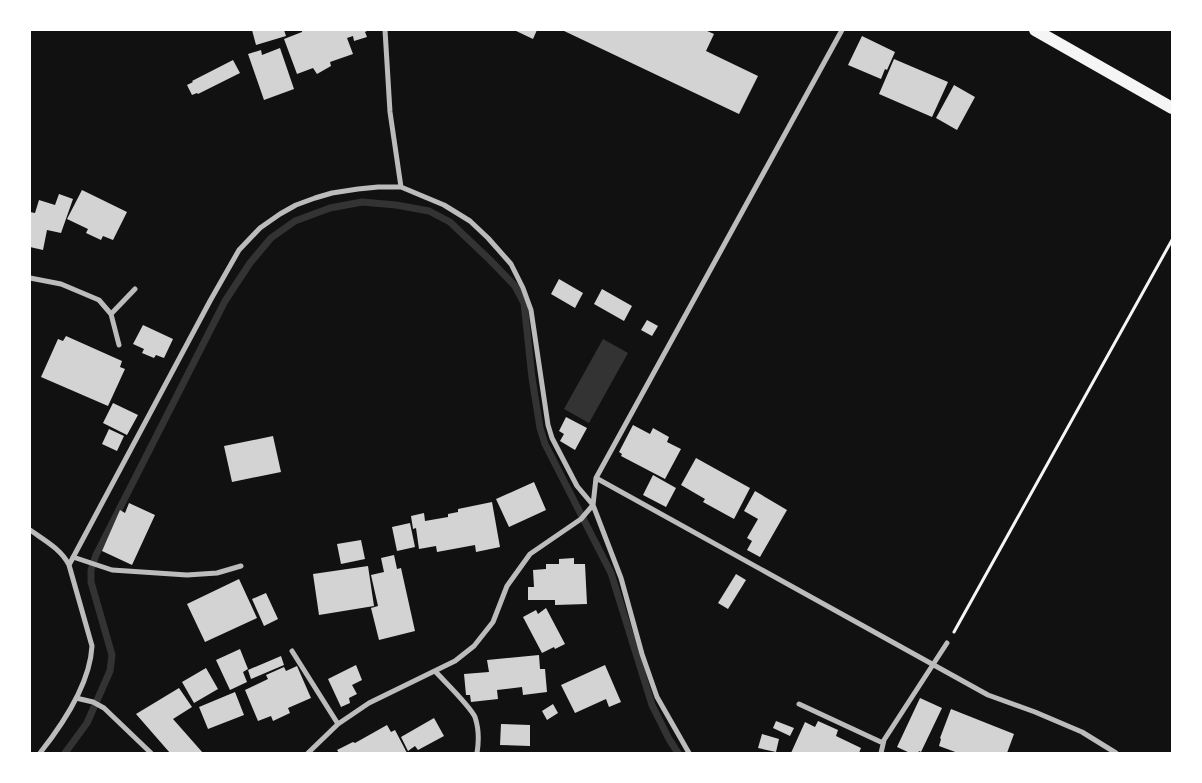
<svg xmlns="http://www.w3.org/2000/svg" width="1202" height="783" font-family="'DM Sans',sans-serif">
  <rect width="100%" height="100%" fill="#111"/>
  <path fill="#333" d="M603,339L628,353L589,423L564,409Z"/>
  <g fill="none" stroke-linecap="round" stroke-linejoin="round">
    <path stroke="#333" stroke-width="7" d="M65,753L87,723L110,671L112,655L91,582V570L96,555L225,301L250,263L271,238L295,221L330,208L362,202L396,205L429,211L450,222L490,260L515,286L524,303L532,378L540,428L545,444L611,573L652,705L669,739L678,753"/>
  </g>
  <path fill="#d3d3d3" d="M252,30H284L286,36L256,45Z
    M302,30H369L365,32L367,37L354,41L353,36L347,38L353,54L330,62L331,66L317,74L313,68L297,74L284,39L302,32Z
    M514,30H537L533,39Z
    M562,30H705L714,34L706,51L758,76L739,114Z
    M862,36L895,52L887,70L885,69L881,79L848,65Z
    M280,48L294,89L264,100L248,54L261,50L262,55Z
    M894,59L948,82L932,117L879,94Z
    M233,60L240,73L198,94L197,93L192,95L187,85L193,82L192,81Z
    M954,85L975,97L957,130L936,118Z
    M82,190L127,212L113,240L103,236L101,240L86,233L88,229L67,219Z
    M59,194L73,199L61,233L47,230L43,250L30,247V212L35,213L39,200L55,205Z
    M559,279L583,293L575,308L551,294Z
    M602,289L632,306L624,321L594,304Z
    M647,320L658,326L652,336L641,330Z
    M143,325L173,339L164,358L156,355L154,358L142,353L144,349L133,344Z
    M66,336L122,361L120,367L125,369L108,406L41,377L58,339L63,341Z
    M113,403L138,415L127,435L103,423Z
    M566,417L587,428L575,450L560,441L564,434L559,431Z
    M633,425L650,434L653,428L669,437L667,442L681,449L665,479L621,456L622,454L619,452Z
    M109,429L124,436L117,451L102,444Z
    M273,436L281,472L232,482L224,446Z
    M696,458L750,488L734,519L703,502L705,499L681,485Z
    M653,475L676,488L666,507L643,495Z
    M534,482L546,510L509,527L496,499Z
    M755,491L787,510L760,557L747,550L752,541L747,538L758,519L744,511Z
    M492,502L500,547L476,552L475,545L437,552L436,546L419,549L416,528L413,529L411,516L424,513L425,521L448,517V514L458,512V509Z
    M129,503L155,515L132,565L102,551L120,510L125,513Z
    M410,523L415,547L397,551L392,527Z
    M361,540L365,559L341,564L337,544Z
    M394,555L397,569L401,568L415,631L379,640L371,608L378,606L371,575L384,572L381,558Z
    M574,558V564H585L587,604L555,605V600H528V587H534L533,570L546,569V564H559V559Z
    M368,566L374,606L319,615L313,574Z
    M736,574L746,580L728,609L718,603Z
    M239,579L257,618L205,642L187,604Z
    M266,593L278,619L264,626L252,599Z
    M546,608L565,644L555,649L554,647L542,653L523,617L536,610L538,614Z
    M240,649L248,669L243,672L247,682L230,690L216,660Z
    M539,655L540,669H545L547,692L523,695L522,687L497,690L498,699L471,702L470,695H466L464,674L489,672L487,660Z
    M281,656L284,665L251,679L248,670Z
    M356,665L362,680L352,685L357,694L349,698L350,703L341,707L328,679Z
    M605,665L621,702L609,707L606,699L575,713L561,685Z
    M297,666L311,698L288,708L290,713L273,721L271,716L258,721L245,690L268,679L266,675L284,667L286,671Z
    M206,668L218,689L194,703L182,682Z
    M179,688L192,707L173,719L203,753H170L136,714Z
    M235,692L244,715L208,729L199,707Z
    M920,698L942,708L921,752L919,751L918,753H910L897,747Z
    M553,704L558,713L547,720L542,711Z
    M951,709L1014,734L1007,753H958L939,746L941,739L940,738Z
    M434,718L444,736L418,750L415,746L408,751L401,737Z
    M776,721L794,728L790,736L773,728Z
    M818,721L838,730L836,736L861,748L859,753H791L805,722L815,727Z
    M501,724L530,725V746L500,745Z
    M387,725L391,732L395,730L407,753H339L337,750L353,742L355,743Z
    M762,734L779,739L776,752L758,748Z"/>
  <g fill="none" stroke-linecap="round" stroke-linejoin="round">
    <path stroke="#f5f5f5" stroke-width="3" d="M954,632L1172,240"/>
    <path stroke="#bcbcbc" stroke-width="5" d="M385,30L390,112L401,187
      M30,278L61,284L99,300L111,314L119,345
      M111,314L135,289
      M596,478L988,695L1035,712L1082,732L1116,753
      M30,530C44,540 61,549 69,565L92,646C90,684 63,724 40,753
      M73,557L112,570L187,575L217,573L241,566
      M69,565L210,301L239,250L260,228L280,214L296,205L315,198L332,193L358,189L378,187H401L444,205L470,221L488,238L511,264L523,288L531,310L548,425L552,438L577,486L593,505L621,578L642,654L657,697L689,753
      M292,651L338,724
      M435,671C445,682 470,706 475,717C479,729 479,741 477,753
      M76,698L93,702L104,708L151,753
      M799,704L883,743
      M308,753L338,724L369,703L455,661L474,646L493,622L507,586L530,554L581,519L593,505L596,478L842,30
      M881,753L884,740L947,643"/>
    <path stroke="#f5f5f5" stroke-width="12" d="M1035,30L1172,108"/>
  </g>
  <rect width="1202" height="783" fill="none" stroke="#ffffff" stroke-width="62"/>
</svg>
